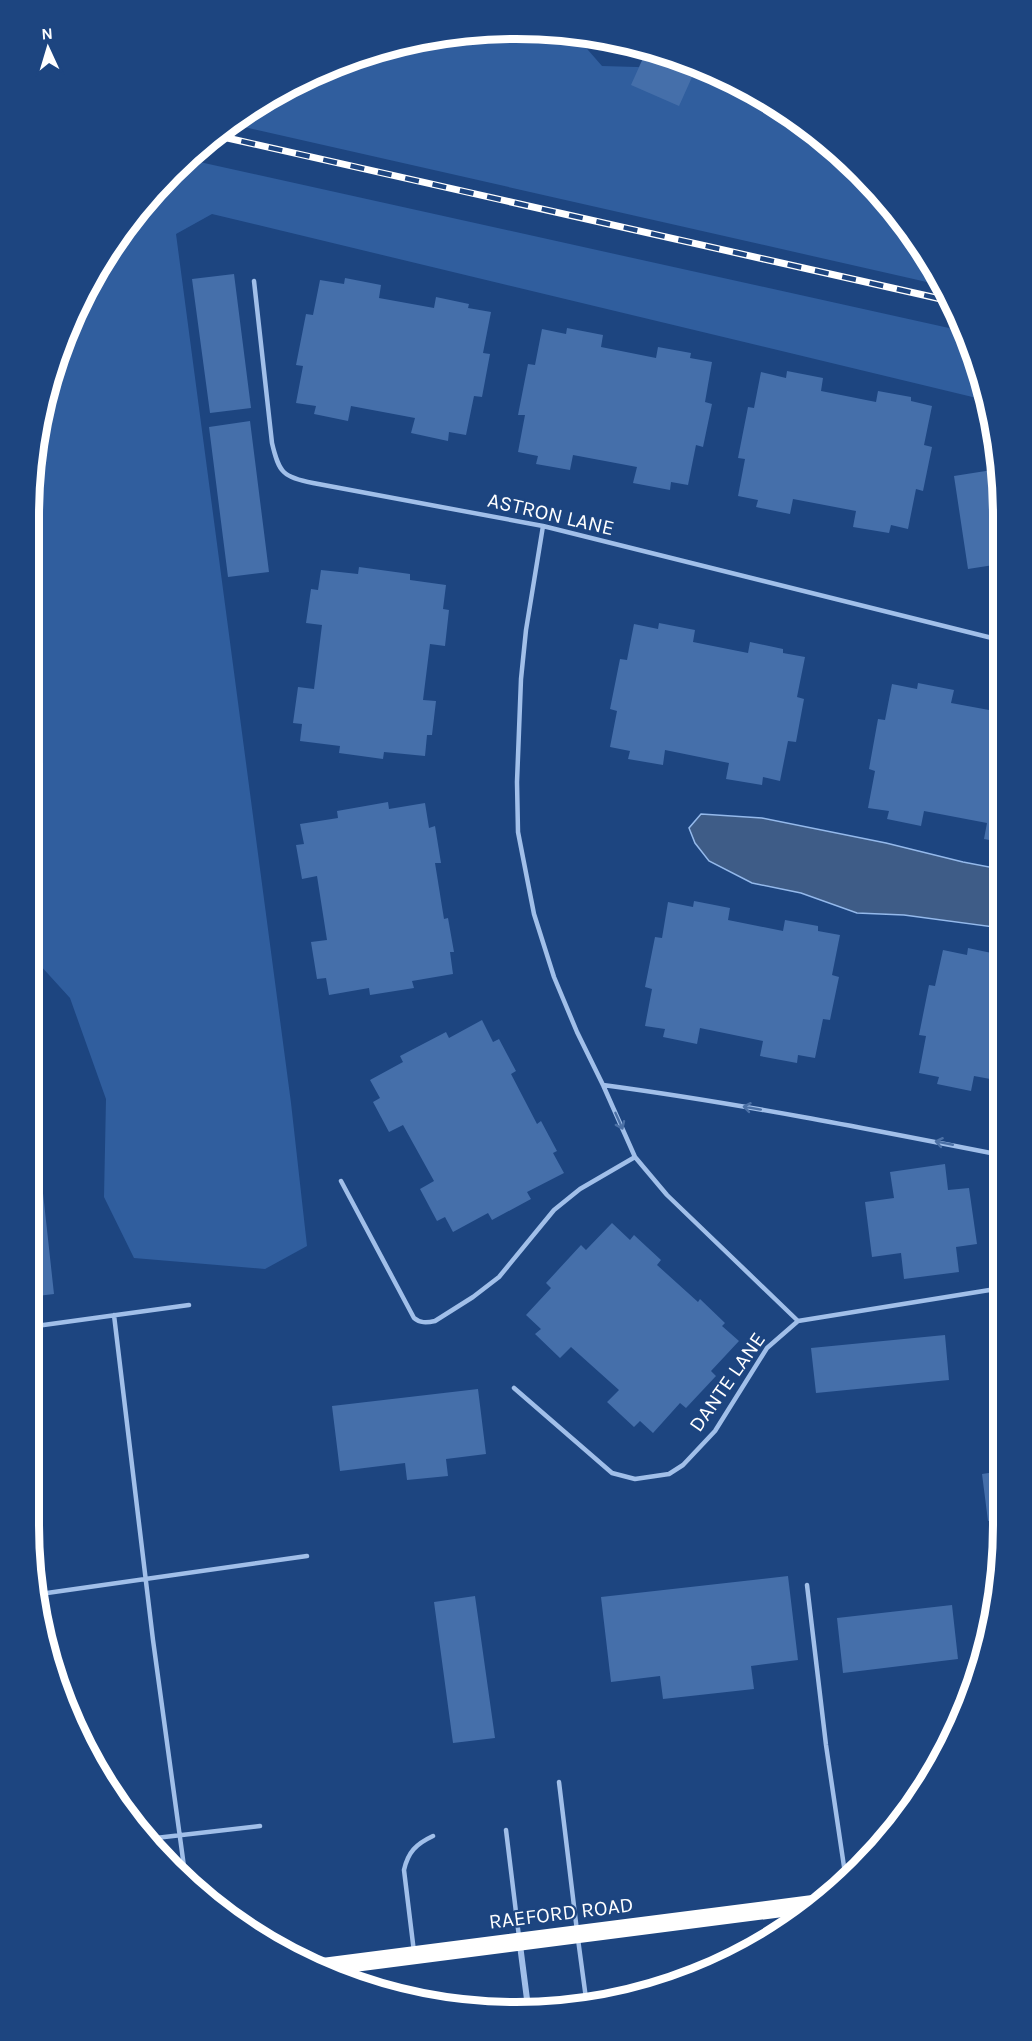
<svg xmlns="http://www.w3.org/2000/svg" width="1032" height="2041" font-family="Karla,sans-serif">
  <rect width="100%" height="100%" fill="#1d4580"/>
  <path fill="#305e9e" d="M548,30L574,34L602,66L706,69L731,79L813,129L903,220L940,285L231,124L272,94L359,54L452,33Z
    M186,159L967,332L985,400L212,214L176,234L291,1103L307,1246L265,1269L134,1258L104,1197L106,1099L70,998L29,953L30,484L45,390L79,301L129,220Z"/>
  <path fill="#3e5c87" stroke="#94b9eb" stroke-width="1.5" d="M701,814L762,818L886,843L963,862L1000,869L1001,928L904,915L857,913L801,893L752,883L709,861L695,843L689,828Z"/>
  <path fill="#456faa" d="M648,47L697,66L679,106L631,85Z
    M234,274L251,408L210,413L192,279Z
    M345,278L381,285L379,298L434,308L436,297L469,304L468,308L491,312L483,353L490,354L482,397L474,396L466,435L449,432L448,441L411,433L415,418L351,406L348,421L314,414L316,406L296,403L303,366L296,365L306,314L313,315L320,280L344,284Z
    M567,328L603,335L601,347L656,358L658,347L691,353L690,358L712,362L705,402L712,404L703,447L696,445L688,485L671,482L670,490L633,483L637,467L573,455L570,470L536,464L538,456L518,452L525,415H518L528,364L535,365L542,329L566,334Z
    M787,371L823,378L821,391L876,402L878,391L911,397V401L932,406L924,445L932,447L923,491L916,489L908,529L891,525L889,533L853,527L856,511L793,499L790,514L756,507L758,500L738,496L745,459L738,458L748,407L754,408L761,372L786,378Z
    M250,421L269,572L228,577L209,427Z
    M992,470L999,520L1000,564L968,569L954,476Z
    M359,567L410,574V580L446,585L443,609L449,610L445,646L430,644L423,700L436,701L432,735H427L425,756L384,752L383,759L339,753L340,746L300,741L302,724L293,723L298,687L314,689L322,625L306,623L311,589L318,590L321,570L358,574Z
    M659,623L695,630L693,642L748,653L750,642L783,649V653L805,657L797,697L804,699L796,742L788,741L780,781L763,777L762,785L726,779L729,763L665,750L663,765L628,759L630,751L610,747L617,711L610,709L620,659L627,660L634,624L658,629Z
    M918,683L954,690L951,703L1000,712V842L984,839L987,823L924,811L921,826L887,819L889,811L868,808L875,771L869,769L878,719L885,720L892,684L917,689Z
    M388,802L389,809L425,803L429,828L435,826L441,863H435L444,919L448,918L454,952H450L453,974L412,981L414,988L370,995L369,988L329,995L326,978L317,979L311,942L327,940L317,876L302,879L296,845L304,844L300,824L338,818L337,811Z
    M694,901L730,908L728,920L783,931L785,920L818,926V931L840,935L832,975L839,977L830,1020L823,1019L815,1058L798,1055L797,1063L760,1056L763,1041L700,1028L697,1044L663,1037L665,1029L645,1026L652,989L645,987L655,937L662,938L668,902L693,907Z
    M968,948L1001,955V1081L974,1076L971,1091L937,1084L939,1077L919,1073L926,1036L919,1035L929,985L935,986L943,950L967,955Z
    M482,1020L493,1042L499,1039L516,1071L511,1074L537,1124L541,1121L557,1151L553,1153L564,1173L527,1192L531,1199L492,1220L488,1213L453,1232L445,1217L437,1221L420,1189L434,1181L403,1125L389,1132L373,1102L380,1098L370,1080L403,1062L400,1056L446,1032L449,1038Z
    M29,1074H30L54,1294L29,1297Z
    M945,1164L948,1190L969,1188L977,1244L956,1247L959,1272L904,1279L901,1253L872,1257L865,1202L894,1198L890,1172Z
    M612,1223L630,1240L634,1235L661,1260L657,1265L698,1302L700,1299L725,1323L722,1326L739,1341L711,1371L716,1376L686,1408L680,1403L653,1433L640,1421L634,1427L607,1402L619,1390L571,1347L560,1358L535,1334L541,1329L526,1315L551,1288L546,1283L581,1245L586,1250Z
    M945,1335L949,1380L816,1393L811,1348Z
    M478,1389L486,1454L446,1459L448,1476L407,1480L405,1463L340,1471L332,1406Z
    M1002,1471V1519L988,1521L982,1474Z
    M788,1576L798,1660L751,1666L754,1689L663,1699L660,1676L611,1682L601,1597Z
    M475,1596L495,1738L453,1743L434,1602Z
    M952,1605L958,1659L843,1673L837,1618Z"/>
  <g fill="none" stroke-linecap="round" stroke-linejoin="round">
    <path stroke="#a1bfe9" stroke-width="4.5" d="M254,281L272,443C279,473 283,477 313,483L543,526L1000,640
      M543,526L526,630L521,679L517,782L518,832L534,914L554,977L577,1032L603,1085L635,1157L667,1195L798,1321
      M603,1085C737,1103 869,1129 1001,1155
      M341,1181L414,1318C420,1323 426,1323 435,1321L473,1297L499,1277L554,1210L580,1189L635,1157
      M114,1315L153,1640L185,1874
      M29,1327L189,1305
      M514,1388L612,1473L635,1479L669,1474L683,1465L715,1431L767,1348L798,1321L1002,1288
      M807,1585L826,1745L846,1880
      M40,1594L307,1556
      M559,1782L577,1931
      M506,1830L519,1937
      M147,1839L260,1826
      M578,1939L587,2006
      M414,1952L404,1870C408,1852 416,1844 433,1836"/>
    <path stroke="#a1bfe9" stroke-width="6" d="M520,1945L528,2007"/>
    <path stroke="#fff" stroke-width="18" d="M315,1968L813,1904"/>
    <defs>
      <path id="rail" d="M214,135L950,301"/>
    </defs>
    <use href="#rail" stroke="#fff" stroke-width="7"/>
    <use href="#rail" stroke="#1d4580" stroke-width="4.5" stroke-dasharray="14" stroke-linecap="butt"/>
  </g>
  <defs><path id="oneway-shaft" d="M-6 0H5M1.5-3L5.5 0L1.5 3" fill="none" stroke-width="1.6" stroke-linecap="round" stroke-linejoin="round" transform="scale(1.5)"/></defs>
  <g stroke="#4b70a5">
    <use href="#oneway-shaft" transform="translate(752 1108) rotate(-170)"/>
    <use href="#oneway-shaft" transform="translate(619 1121) rotate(66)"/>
    <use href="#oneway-shaft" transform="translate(944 1143) rotate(-169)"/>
  </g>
  <g text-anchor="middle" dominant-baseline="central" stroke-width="4.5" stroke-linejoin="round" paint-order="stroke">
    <g font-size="21" fill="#fff" stroke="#1d4580">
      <text transform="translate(551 514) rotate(13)">ASTRON LANE</text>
      <text transform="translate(727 1382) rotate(-55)">DANTE LANE</text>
      <text transform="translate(561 1913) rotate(-7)">RAEFORD ROAD</text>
    </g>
  </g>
  <path d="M0 0H1032V2041H0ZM516 39H516A477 477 0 0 1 993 516V1525A477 477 0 0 1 516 2002H516A477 477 0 0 1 39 1525V516A477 477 0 0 1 516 39Z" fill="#1d4580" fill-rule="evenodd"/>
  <path fill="none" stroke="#fff" stroke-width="8" d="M516 39H516A477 477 0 0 1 993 516V1525A477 477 0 0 1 516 2002H516A477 477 0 0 1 39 1525V516A477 477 0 0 1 516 39Z"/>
  <g transform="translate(48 48) rotate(356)" stroke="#1d4580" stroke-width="4.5" paint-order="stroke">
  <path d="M0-4.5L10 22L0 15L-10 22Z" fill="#ffffff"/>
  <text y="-9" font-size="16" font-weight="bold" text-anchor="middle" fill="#ffffff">N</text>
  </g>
</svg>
